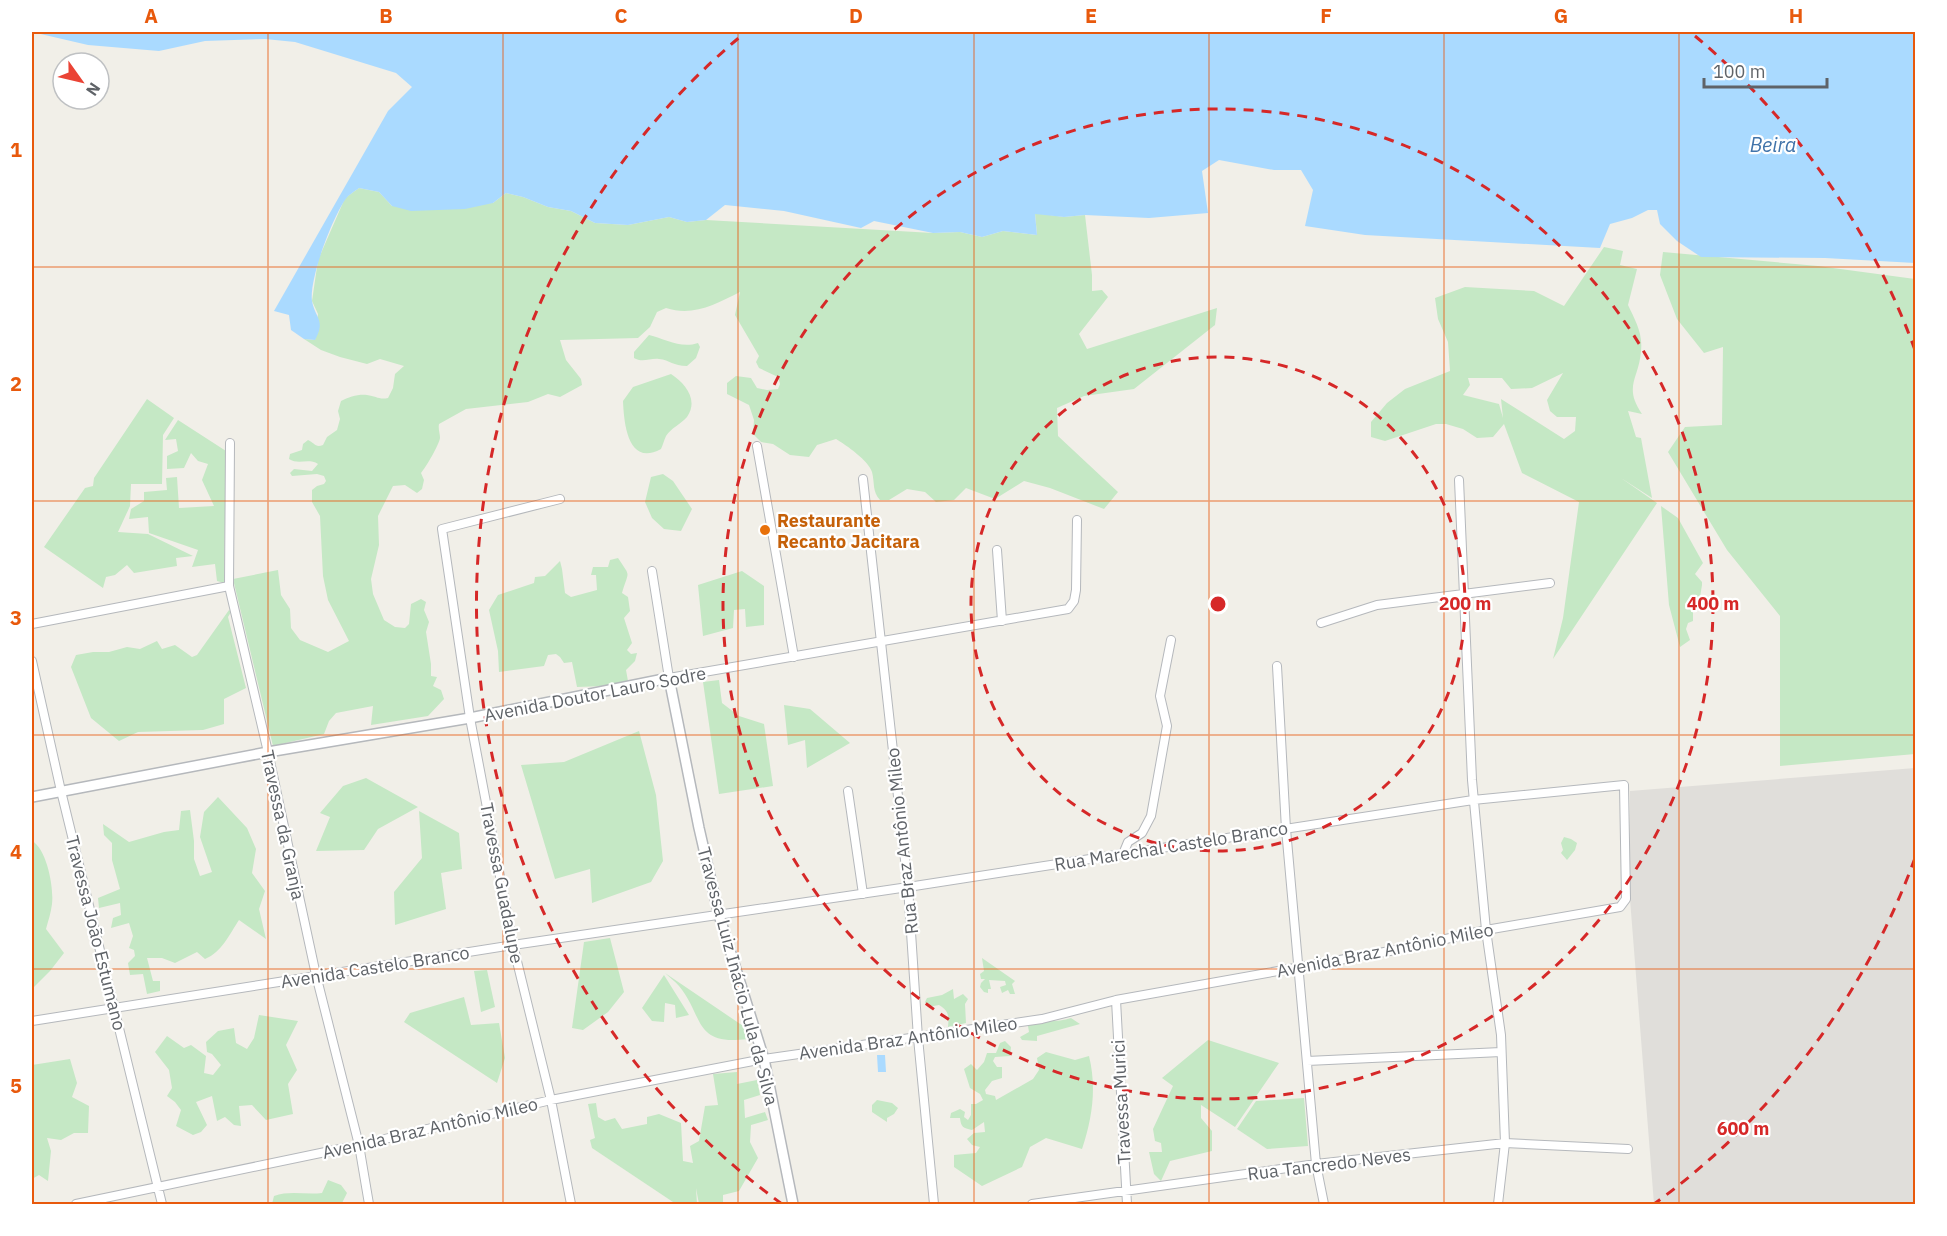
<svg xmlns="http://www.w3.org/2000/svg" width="1947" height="1236" font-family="'IBM Plex Sans',sans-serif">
  <rect width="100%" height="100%" fill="#f1efe8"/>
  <path fill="#e0deda" d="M1915,768V1204H1654L1630,899V791Z"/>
  <path fill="#c5e8c5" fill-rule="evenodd" d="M359,188L379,192L392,206L493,203L506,193L523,197L548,207L571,211L595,223L628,225L669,217L687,222L706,220L933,233L960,232L982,237L1003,231L1037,235L1035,213L1064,217L1085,215L1092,275V291L1102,290L1108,297L1079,334L1087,349L1217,308L1215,325L1134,389L1084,396L1057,408L1058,436L1118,492L1104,509L1050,488L1024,481L995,499L966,488L954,500L936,502L925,492L907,489L889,500H880C872,491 875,484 872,472C869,461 846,445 836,439L817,445L809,457L790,455L773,444L761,442L753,434L754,420L749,405L727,394V383L736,376L751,378L757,388L767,390L778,389L780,384L778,377L759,368L756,362L759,356L735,315L740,292C716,304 693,317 666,308L657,312L650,327L638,338L560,340L566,360L581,379L582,385L560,397L548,394L528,402L466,409L439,424C438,429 440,433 440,438C439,445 426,467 421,473L424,480L422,489L417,493L405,485L393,486L378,516L379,545L371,579L373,594L384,620L395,627L405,628L409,624L411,604L421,599L426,602L424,610L429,622L426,632L431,664V676L437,677L433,686L441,690L444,699L428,716L371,725L373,706L336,713L329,721L324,734L273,746L233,579L278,570L281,595L290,609L291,628L300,640L328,652L349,641L328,600L323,576L320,516L312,502V490L317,486L324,484L326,481L324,476L317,474L292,476L290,473L294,469L312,471L318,464C309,458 298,465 289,459L290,454L302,450L303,444L308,440C315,443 315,448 323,445L327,437L337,430L340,419L338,411L341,401C349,397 358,394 367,395C376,396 379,400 388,398L393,388L395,374L404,366L380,359L367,364L340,357L321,350L304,339L315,340L318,314L312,301L318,260L345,198Z
    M1604,247L1623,251L1620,265L1637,269L1628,305C1635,320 1643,333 1641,351C1639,379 1623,386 1642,414L1628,411L1636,437L1641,438L1652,498L1621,478L1657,503L1553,659L1563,618L1579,502L1522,473L1504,424L1493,437L1477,438L1463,429L1446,424H1436L1385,441L1371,437V422L1387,403L1405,389L1450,371L1448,342L1438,319L1435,298L1465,287L1534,291L1564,306ZM1563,373L1547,400L1550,411L1557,417H1576L1575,431L1564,439L1501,399L1503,418L1499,404L1463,395L1470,385L1468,378H1502L1511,389L1532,388Z
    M1663,252L1818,266L1915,279V754L1780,766V616L1727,550L1668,452L1685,427L1722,425L1723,347L1704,353L1677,319L1660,275Z
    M649,335C665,339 681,349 698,343L700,347L696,358L687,366C673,366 670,360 659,359C650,358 642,363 634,358V352Z
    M671,374C685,383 699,400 687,417C681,424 671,428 666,436C664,440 663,445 661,449C628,467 624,424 623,401L633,387Z
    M147,399L174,418L163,435L162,484H131L130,506L118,532L148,534L193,556L176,558L177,566L134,573L127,565L115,575L106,577L103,588L44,547L85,488L93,486L94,478Z
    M178,420L226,451L224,583L217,581L215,564L192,567L198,550L149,533L148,517L129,519L131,509L144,501V492L167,490L166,478L177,477L179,508L214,506L202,480L208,464L198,461L191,453L184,468L167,469V456L178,451L176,439L165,440Z
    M663,474L673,481L692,509L681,531L664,529L652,518L645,502L651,477Z
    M1661,506L1678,518L1703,563L1695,574L1702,582V585L1700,597L1693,606V621L1688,623L1686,629L1690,640L1680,647L1669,605Z
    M618,558C631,578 629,569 622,593L628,597L630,611L624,618L632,643L627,650L631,654L637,653L635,661L626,670L628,681L605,686L577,687L572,662L564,663L560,657L556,654L548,655L544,666L499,672L498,651L489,610L498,595L534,583L535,577L545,576L560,561L562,569L565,593L571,597L597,590L596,575H591L593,567H608L610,560Z
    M742,571L764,586V625L746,627L745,609L734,610L733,628L703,636L698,585Z
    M229,610L231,612L228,617L246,688L224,699V724L203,730L138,732L119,741L91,718L71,667L76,655L93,652H109L127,647L140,649L157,641L162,649L175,645L192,657L197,655Z
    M719,680L722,703L739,716L764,724L773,786L719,794L703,682Z
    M784,705L810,709L850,743L807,768L805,740L788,745Z
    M639,731L656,795L663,861L651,882L592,903L590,869L555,879L521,765L564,762Z
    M366,778L418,807L378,829L364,850L316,851L330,817L320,813L343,786Z
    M218,797L247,828L256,849L252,873L265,891L259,909L266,939L239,920C229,935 222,952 205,959L197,952L175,963L162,958H147L153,981H160V991L147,994L143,974L130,975L128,963L135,956L134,950L129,948L133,936L129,923L111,928L113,918L121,915L120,903L99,908L98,898L120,889L112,860V843L104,835L103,824L129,842L164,832L179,830L181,811L190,810L194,841V859L200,876L212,872L200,837L204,812Z
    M419,811L459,833L462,869L441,873L446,909L395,925L394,892L422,858Z
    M1564,837L1571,839L1577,843L1575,850L1567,860L1561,853L1563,850L1561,843Z
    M32,841C47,849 54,888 52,904C51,913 48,921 46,929L64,953L50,971L32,989Z
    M610,938L624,992L608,1012L583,1030L572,1028L584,942Z
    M982,958L1015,981L1012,984L1015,994H1010L1008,990L1002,993L1000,987L1006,985L1005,981L989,980L991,989H988V993L984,992L980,987L981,983L985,979H981L980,974L984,971Z
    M487,970L495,1007L481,1012L474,971Z
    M665,973L752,1032L747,1039C693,1046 704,1016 679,986C675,981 669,977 665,973Z
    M664,975L689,1015L676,1018L675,1005L665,1003L664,1022L652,1021L642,1008Z
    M953,989L954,999L963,994L968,999L965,1004L966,1023L948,1027C949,1016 949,1011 939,1005L928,1007L925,1002L927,998L942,995Z
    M464,997L471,1025L499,1023L505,1058L497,1083L404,1022L410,1013Z
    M259,1015L298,1021L286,1045L297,1070L288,1084L293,1114L266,1120L252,1105L239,1106L241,1126L234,1125L225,1117L217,1121L212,1096L196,1102L207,1125L201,1132L193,1135L176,1126L181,1110L175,1102L167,1096L172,1088L169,1070L155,1052L167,1036L184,1048L191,1045L206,1056L204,1073L213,1075L221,1065L212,1054L207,1052L206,1042L218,1031L234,1028L236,1043L247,1049L254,1038Z
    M1071,1018L1080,1024L1037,1036V1041L1022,1040L1020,1037L1029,1032L1028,1026C1041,1019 1057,1023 1071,1018Z
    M1208,1040L1279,1063L1235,1127L1201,1105V1118L1212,1131V1151L1170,1161L1161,1181L1154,1174L1149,1152H1162L1161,1143L1155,1141L1153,1129L1173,1086L1162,1078Z
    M1005,1041L1011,1047L1010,1056L995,1057L993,1061L997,1067H1002V1078L992,1081L985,1090L986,1094L995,1096L996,1100L1033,1079L1039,1070L1037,1058L1046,1052L1075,1060L1089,1056C1097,1088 1092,1119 1082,1149L1046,1138L1030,1147L1022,1167L982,1186L954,1167V1155L976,1153L980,1147L972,1145L967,1139L974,1133L985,1132L984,1122L972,1130C963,1128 961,1127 960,1118H950L951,1113L960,1109L965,1112L964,1117L968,1120L971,1115V1104H976L983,1100L980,1094L970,1088L964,1069L971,1064L977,1070L984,1062L987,1053H996L1000,1043Z
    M70,1059L77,1083L72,1097L89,1106L88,1133H74L61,1140L47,1138L51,1151L48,1181L39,1175L32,1179V1065Z
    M737,1072V1084L757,1080L760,1095L744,1100L745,1118L765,1112L768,1120L751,1125L750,1142L758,1158L739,1191L723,1195V1204H699L696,1188L697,1204H676L592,1148L590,1140L595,1138L588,1104L596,1103L598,1117L605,1121L615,1118L622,1129L647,1124V1117L659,1114L681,1123L683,1161L693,1163L690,1146L699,1141L705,1106L718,1105L713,1074Z
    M1304,1098L1308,1146L1267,1149L1237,1129L1256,1101Z
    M877,1100L892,1103L898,1108L894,1114L887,1118V1122L872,1112V1105Z
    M328,1180L341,1185L347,1193L342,1203L343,1204H272L274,1196C290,1190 305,1195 322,1193Z"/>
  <path fill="#aadaff" d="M32,32H1915V263L1825,258L1701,257L1677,241L1660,224L1657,210H1648L1632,218L1610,224L1600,248L1365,235L1305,226L1313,190L1301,170H1274L1219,160L1202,171L1208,213L1149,218L1085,215L1064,217L1035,214L1037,235L1003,231L982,237L960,232L933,233L874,221L861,228L784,211L725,205L706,220L687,222L669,217L628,225L595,223L571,211L548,207L523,197L506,193L493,203L465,209L411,211L392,206L379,192L359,188C354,192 348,195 345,200C332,219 309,279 312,301C315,318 326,320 315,340L304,339L291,330L289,315L274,311L388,111L412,87L396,73L295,42L265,39L205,41L159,51L88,45Z
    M877,1055H885L886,1072H878Z"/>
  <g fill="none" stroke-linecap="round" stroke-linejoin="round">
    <defs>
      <path id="minor" d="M230,443L229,586L268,752L316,975L359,1145L369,1204
        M757,446L794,657
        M863,479L908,887L918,1038L934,1204
        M1459,480L1472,780L1486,930L1501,1035L1505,1143L1498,1204
        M560,499L442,529L470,718L513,945L551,1100L571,1204
        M997,550L1002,621
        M652,571L669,678L1068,609L1074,601L1076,590L1077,520
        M1321,623L1377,605L1550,583
        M32,624L229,586
        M32,661L61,791L162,1204
        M1277,666L1286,829L1316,1164L1324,1204
        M848,791L863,894
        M1123,854L1128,842L1142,833L1151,816L1167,726L1160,696L1171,640
        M1116,1000L1127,1204
        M32,1021L513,945L908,887L1473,800L1624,785L1626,899L1620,907L1486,930L1401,949L1116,1000L1042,1019L764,1059L551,1100L359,1145L76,1204
        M1307,1061L1501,1052
        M1032,1204L1316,1164L1505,1143L1628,1149"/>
      <path id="tertiary" d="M32,797L268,752L470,718L669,678L699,828L719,915L764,1059L793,1204"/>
    </defs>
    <use href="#minor" stroke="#b5b8bc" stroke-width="10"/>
    <use href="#tertiary" stroke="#b5b8bc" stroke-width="12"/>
    <use href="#minor" stroke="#fff" stroke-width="8"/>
    <use href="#tertiary" stroke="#fff" stroke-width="9"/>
  </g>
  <path fill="none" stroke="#e8590c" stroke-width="1.5" stroke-opacity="0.55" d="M268,32V1204M503,32V1204M738,32V1204M974,32V1204M1209,32V1204M1444,32V1204M1679,32V1204M32,267H1916M32,501H1916M32,735H1916M32,969H1916"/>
  <g fill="none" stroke="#d62828" stroke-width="3" stroke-dasharray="10 8">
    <circle cx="1218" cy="604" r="247"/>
    <circle cx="1218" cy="604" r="495"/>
    <path d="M1915 858A742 742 0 0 1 1654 1204M782 1204A742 742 0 0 1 741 36M1695 36A742 742 0 0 1 1915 350"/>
  </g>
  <circle fill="#e8710a" stroke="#fff" stroke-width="2" cx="765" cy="530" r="6"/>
  <g text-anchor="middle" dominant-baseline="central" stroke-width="4.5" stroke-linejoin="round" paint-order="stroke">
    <g font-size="18" font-weight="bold" fill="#c56008" stroke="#fff" text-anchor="start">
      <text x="777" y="520">Restaurante<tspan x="777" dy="21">Recanto Jacitara</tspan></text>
    </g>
    <g font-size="18" fill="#5f6368" stroke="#fff">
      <text transform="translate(595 694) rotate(-11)">Avenida Doutor Lauro Sodre</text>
      <text transform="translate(283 825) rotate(78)">Travessa da Granja</text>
      <text transform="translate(902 841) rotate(-96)">Rua Braz Antônio Mileo</text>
      <text transform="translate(1171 846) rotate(-9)">Rua Marechal Castelo Branco</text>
      <text transform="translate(502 883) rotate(79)">Travessa Guadalupe</text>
      <text transform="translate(96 933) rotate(76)">Travessa João Estumano</text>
      <text transform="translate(1385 950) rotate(-11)">Avenida Braz Antônio Mileo</text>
      <text transform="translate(375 967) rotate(-9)">Avenida Castelo Branco</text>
      <text transform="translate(738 976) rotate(75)">Travessa Luiz Inácio Lula da Silva</text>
      <text transform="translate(908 1038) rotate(-8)">Avenida Braz Antônio Mileo</text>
      <text transform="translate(1121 1102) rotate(-93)">Travessa Murici</text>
      <text transform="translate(430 1128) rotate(-13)">Avenida Braz Antônio Mileo</text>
      <text transform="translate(1329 1164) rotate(-7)">Rua Tancredo Neves</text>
    </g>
    <g font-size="20" font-style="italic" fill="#4174aa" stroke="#fff">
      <text x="1773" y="144">Beira</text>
    </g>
  </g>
  <circle cx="1218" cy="604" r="9" fill="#d62828" stroke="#fff" stroke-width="3"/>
  <g font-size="18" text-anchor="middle" font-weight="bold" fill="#d62828" stroke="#fff" stroke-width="4.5" stroke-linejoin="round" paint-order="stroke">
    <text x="1465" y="610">200 m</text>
    <text x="1713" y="610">400 m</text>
    <text x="1743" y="1135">600 m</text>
  </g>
  <rect width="1947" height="1236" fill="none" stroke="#ffffff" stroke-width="66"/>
  <g transform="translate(81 81) rotate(124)"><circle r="28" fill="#ffffff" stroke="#bfc1c3" stroke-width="1.5"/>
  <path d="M0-4.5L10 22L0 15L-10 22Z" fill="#ea4335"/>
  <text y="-9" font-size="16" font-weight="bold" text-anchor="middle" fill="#5f6368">N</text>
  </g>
  <path d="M1704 78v9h123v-9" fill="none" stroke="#5f6368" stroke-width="3"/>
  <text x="1713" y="78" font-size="18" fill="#5f6368" stroke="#ffffff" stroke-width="4.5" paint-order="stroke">100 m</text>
  <rect x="33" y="33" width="1881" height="1170" fill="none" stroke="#e8590c" stroke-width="2"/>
  <g font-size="20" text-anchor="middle" font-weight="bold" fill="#e8590c">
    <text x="151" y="23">A</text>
    <text x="386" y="23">B</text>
    <text x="621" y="23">C</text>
    <text x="856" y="23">D</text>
    <text x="1091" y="23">E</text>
    <text x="1326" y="23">F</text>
    <text x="1561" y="23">G</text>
    <text x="1796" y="23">H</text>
    <text x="16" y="157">1</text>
    <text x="16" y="391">2</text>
    <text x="16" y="625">3</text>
    <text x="16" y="859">4</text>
    <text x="16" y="1093">5</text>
  </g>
</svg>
